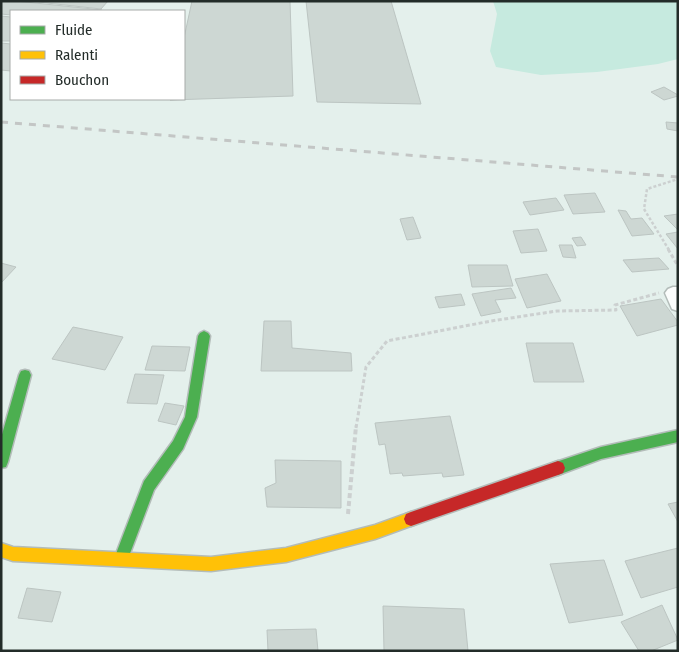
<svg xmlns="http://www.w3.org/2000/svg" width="679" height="652" font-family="'Fira Sans Condensed',sans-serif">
  <rect width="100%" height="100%" fill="#e4f0ec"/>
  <path fill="#c6eadf" d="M493,1H678V59L658,64L597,72L541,75L496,67L490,51L497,14Z"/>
  <path fill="#cdd7d3" stroke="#bcc5c2" d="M1,1H16L102,10L101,11H11V15L1,14Z
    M29,1H108L101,9Z
    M192,1H290L293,96L170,100L184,99V38Z
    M306,1H391L421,104L317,102Z
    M1,16L11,17V41H1Z
    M1,43L11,44V71L1,70Z
    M664,87L678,95V96L664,100L651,92Z
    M666,122L678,123V131L667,129Z
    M595,193L605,212L573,214L564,195Z
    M556,198L564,210L530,215L523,202Z
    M618,210L626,211L631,219L642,218L654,234L632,236Z
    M678,214V230L664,216Z
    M413,217L421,238L407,240L400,219Z
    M538,229L547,251L521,253L513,231Z
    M678,232V249L666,234Z
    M581,237L586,245L577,246L572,238Z
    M559,245H572L576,258L563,257Z
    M659,258L669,269L632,272L623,260Z
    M1,263L16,267L1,283Z
    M468,265H507L513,286L472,287Z
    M547,274L561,301L527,308L515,279Z
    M511,288L516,298L495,300L501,312L481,316L472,294Z
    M461,294L465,305L439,308L435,297Z
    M661,299L678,322V325L637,336L620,306Z
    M264,321H291L292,348L351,353L352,371H261Z
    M73,327L123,337L105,370L52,359Z
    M526,343H573L584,382H534Z
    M152,346L190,347L185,371L145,370Z
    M135,374L164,375L157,404L127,403Z
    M165,403L184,406L176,425L158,421Z
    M450,416L464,475L443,477L442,473L403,476L402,473L390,474L385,444L379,445L375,423Z
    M275,460L341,461V508L267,507L265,488L276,483Z
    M678,502V522L668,504Z
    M678,548V587L641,598L625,561Z
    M604,560L623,615L569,623L550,564Z
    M27,588L61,592L52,622L18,618Z
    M662,605L678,640L651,651H639L621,622Z
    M383,606L464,609L468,651H384Z
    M316,629L318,651H268L267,630Z"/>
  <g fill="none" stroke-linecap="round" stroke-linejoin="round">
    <defs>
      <path id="street" d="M673,287H678V311L672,309L665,293L668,289Z"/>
      <path id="fast" d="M204,331L208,333L210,336L197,417L183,449L154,490L126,564L121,566L116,564L114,559L144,481L173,441L185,417L198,336L200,333Z
        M25,370L29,371L31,375L8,462L6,467L1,468V438L19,375L21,371Z
        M678,430V442L601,459L558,475L553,473L551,468L553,463L601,447Z"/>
      <path id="slow" d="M411,512L416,514L418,519L416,524L375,539L286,562L211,571L13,561L1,557V543L13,547L211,557L286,548L375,525Z"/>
      <path id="jam" d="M558,461L563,463L565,468L563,473L558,475L411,526L406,524L404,519L406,514L411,512Z"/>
    </defs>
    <use href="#street" stroke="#b3bcb9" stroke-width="3"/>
    <use href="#fast" stroke="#b3bcb9" stroke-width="3"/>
    <use href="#slow" stroke="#b3bcb9" stroke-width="3"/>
    <use href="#jam" stroke="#b3bcb9" stroke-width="3"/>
    <path stroke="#ccd0d0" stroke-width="2.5" stroke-dasharray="3 2" stroke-linecap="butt" d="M669,250L644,209L647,189L678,179"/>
    <path stroke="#ccd0d0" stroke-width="3" stroke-dasharray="4 2.5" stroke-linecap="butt" d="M668,249L678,266
      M356,428L366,367L387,341L491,321L557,311L616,310L615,305L659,293"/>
    <path stroke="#ccd0d0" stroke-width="4" stroke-dasharray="5 3" stroke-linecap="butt" d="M348,514L356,426"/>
    <use href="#street" fill="#fbfdfc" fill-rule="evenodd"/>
    <use href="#fast" fill="#4caf50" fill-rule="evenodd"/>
    <use href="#slow" fill="#ffc107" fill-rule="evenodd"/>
    <use href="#jam" fill="#c62828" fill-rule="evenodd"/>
    <path stroke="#c3c6c5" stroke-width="3" stroke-dasharray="7 7" stroke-linecap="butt" d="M1,122L678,177"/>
  </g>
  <rect width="679" height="652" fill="none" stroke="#232c29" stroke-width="5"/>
  <rect x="10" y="10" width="175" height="90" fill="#ffffff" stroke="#a7aba9"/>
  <rect x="20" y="26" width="25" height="8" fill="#4caf50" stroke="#a7aba9"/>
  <text x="55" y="35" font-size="15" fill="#232c29">Fluide</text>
  <rect x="20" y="51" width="25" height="8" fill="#ffc107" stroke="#a7aba9"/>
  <text x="55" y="60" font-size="15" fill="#232c29">Ralenti</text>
  <rect x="20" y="76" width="25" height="8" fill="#c62828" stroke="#a7aba9"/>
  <text x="55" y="85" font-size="15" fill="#232c29">Bouchon</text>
</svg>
